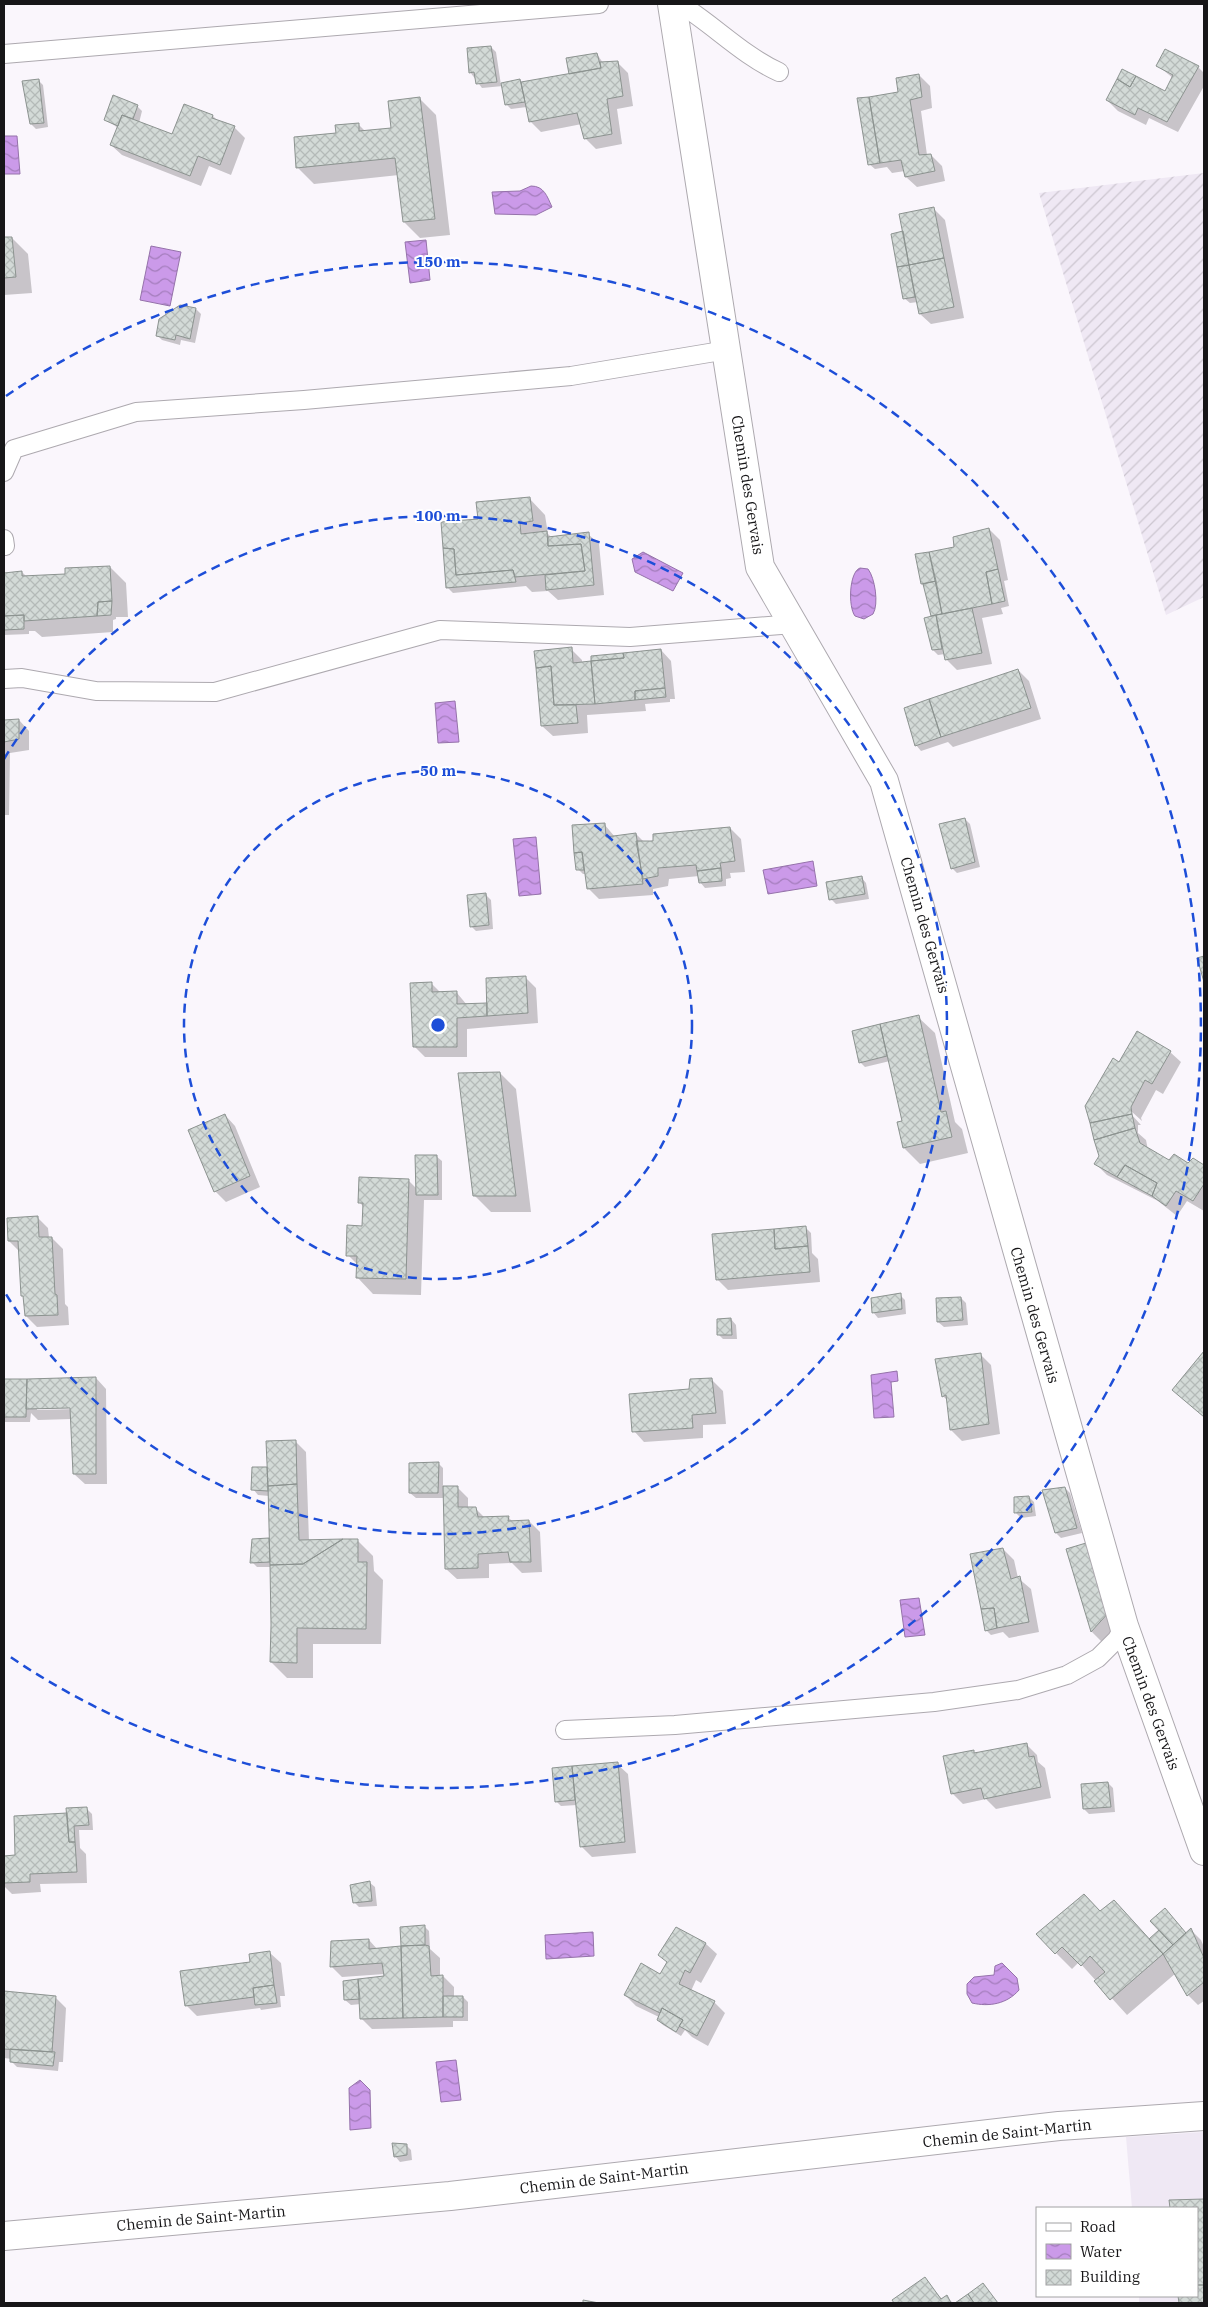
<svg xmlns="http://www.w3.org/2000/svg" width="1208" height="2307" font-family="'IBM Plex Serif',serif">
  <defs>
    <pattern id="industrial-furrows" width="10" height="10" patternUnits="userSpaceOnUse" patternTransform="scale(1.25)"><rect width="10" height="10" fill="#efe8f4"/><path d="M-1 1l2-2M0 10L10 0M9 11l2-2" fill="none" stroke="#ccc6d0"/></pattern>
    <pattern id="water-waves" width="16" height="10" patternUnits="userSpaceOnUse" patternTransform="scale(1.25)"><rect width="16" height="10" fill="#cb9ae9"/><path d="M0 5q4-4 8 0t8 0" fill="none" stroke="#a47dbc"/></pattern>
    <pattern id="building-cross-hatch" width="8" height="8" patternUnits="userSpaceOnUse" patternTransform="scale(1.25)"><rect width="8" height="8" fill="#d3dad7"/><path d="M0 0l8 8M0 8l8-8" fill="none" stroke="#b4bab8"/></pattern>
  </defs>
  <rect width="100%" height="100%" fill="#faf6fc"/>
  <path fill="#efe8f4" d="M1204,2132V2303H1139V2296H1197V2208H1132L1126,2137Z"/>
  <path fill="url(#industrial-furrows)" d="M1204,173V597L1166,615L1039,193Z"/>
  <path fill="url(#water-waves)" stroke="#9572aa" d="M4,136H17L20,174H4Z
    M531,186C544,186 547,196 552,207L536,215L495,214L492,192L520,191Z
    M426,240L430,280L410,283L405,242Z
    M151,246L181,252L170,306L140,300Z
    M643,552L683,573L673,591L635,572L632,559Z
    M860,568L868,569C875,578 879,604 873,614L864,619L855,616C848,607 849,572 860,568Z
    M455,701L459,742L438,743L435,703Z
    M536,837L541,894L519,896L513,839Z
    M813,861L817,886L768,894L763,870Z
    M897,1371L898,1381L891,1382L894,1417L874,1418L871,1375Z
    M919,1598L925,1635L905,1637L900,1600Z
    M593,1932L594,1956L546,1959L545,1935Z
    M1002,1963L1017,1978L1019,1990C1007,2004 989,2007 972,2003L967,1994V1984L974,1977L994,1975L995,1966Z
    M456,2060L461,2100L441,2102L436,2062Z
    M360,2080L370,2090L371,2128L350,2130L349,2088Z"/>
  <path fill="#0003" fill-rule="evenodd" d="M491,47L496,52L501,85L572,75L597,54L603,63L617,62L628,73L633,106L617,109L622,144L596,149L585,138L582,124L541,132L530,121L527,107L511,109L506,104L503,86L482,88L470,72Z
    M1158,66L1198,67L1204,73V86L1178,132L1149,118L1146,125L1118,111L1107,100L1165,93L1173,78Z
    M919,75L930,86L932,108L921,111L927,155H931L942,166L945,181L917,187L906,177L905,171L892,173L887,167L875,169L869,164L899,93Z
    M38,80L43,85L48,127L36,129L31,124Z
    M420,99L436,115L450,235L420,238L404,222L399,175L314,184L297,167L337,134L358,124L366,132L392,129Z
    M137,106L142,111L139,123L173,136L213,116L218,121L234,127L245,138L231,175L209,166L201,186L122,155L111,145L118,128L105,119Z
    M934,209L945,220L964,318L931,324L920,314L918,302L910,303L904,298L902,233Z
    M12,238L28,254L32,293L4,295V239Z
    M196,309L201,314L195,343L181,340L180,345L162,340L157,335Z
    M529,498L545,515L548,534L552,538L588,534L599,544L604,595L558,600L548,591L532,592L526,586L453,593L448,588L442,523L479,520Z
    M989,529L1000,540L1008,580L1004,581L1009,606L1001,608L1003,614L982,618L992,664L957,670L946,659L945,654L938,655L933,650L932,617L925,587L922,584L917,555L955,548Z
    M110,567L126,583L128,617H116V619L113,620V632L42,637L35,631H29V634L4,635V574L22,572L27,577L67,575Z
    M571,649L582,660V663L661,650L671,661L675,699H670V702L645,704L646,711L587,715L588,733L553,736L542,726Z
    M1018,670L1029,681L1041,719L953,747L948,742L921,751L916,745Z
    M19,720L29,731V750L10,753L9,815H4V722Z
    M965,819L970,824L980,867L957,873L952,868Z
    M604,824L615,837L636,834L644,842L730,828L741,839L745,872L730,873L731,878L726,879V886L705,888L700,882L699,876L669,879L668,886L653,889V895L599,899L588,888L586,874H583L578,869L576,853Z
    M861,877L866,883L869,899L836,904L831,899Z
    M486,895L491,900L493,929L476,931L471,926Z
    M525,977L536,988L538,1023L467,1029V1057H425L414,1046L431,983L441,993H457L467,1005H488Z
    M918,1017L935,1033L955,1122L962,1129L968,1153L920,1164L904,1148V1122L890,1061L865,1067L860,1062L853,1032Z
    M1170,1052L1181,1062L1163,1094L1156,1090L1141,1118L1142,1121L1131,1111V1114L1141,1125H1138V1133L1146,1140L1148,1150L1170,1162L1189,1165L1193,1159L1204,1166V1211L1187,1201L1177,1216L1158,1201L1107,1175L1096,1164L1100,1156L1119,1063Z
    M500,1073L516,1089L531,1212H491L475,1196Z
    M225,1115L235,1126L260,1187L226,1202L215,1191Z
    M436,1156L442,1161V1200H424L421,1295L373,1294L357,1277L358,1265L348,1255L364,1227V1207L359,1202L408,1180L417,1189Z
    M37,1217L48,1228L49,1238H52L63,1249L65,1304L68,1307L69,1325L37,1327L26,1316L25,1298L22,1295L20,1252L9,1241Z
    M806,1228L811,1233L812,1253L818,1259L820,1282L728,1290L717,1279Z
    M900,1295L905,1300L906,1314L878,1318L873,1312Z
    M961,1298L966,1303L968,1325L944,1327L938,1322Z
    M731,1319L736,1325L737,1339H723L718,1334Z
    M1204,1353V1417L1174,1390Z
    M980,1354L991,1365L1000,1434L962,1441L951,1430L948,1401L943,1396Z
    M96,1378L106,1389L107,1484H85L74,1474L72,1419L38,1420L31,1413L30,1422H4V1380ZM76,1407V1409L37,1410V1408Z
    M712,1380L723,1391L726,1424L703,1425V1438L644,1442L634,1431L690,1390Z
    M295,1441L306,1452L309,1541L357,1540L373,1556L374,1571L383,1580L381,1644H313V1678H287L271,1662V1567H257L252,1562L253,1540H270L269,1496L258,1495L253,1489V1469L268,1468Z
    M438,1463L443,1468V1487H457L468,1498V1509H476L485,1518L508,1517L513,1522L529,1521L540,1532L542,1572L522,1573L512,1563L489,1564V1578L457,1579L446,1569L444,1498H416L410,1493Z
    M1065,1488L1070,1493L1082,1533L1061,1538L1056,1533Z
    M1029,1497L1034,1502L1036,1516L1021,1518L1016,1513Z
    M1085,1544L1096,1555L1120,1623L1102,1642L1092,1632L1068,1549Z
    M1003,1549L1014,1560L1018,1578L1031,1589L1039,1632L1009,1638L1003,1632L991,1635L986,1630Z
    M1026,1744L1037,1755L1038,1762L1045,1768L1051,1798L996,1809L986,1799L963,1804L952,1793L973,1752L976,1754Z
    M617,1764L628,1774L636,1853L592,1857L581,1846L577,1805L561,1806L556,1801L553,1769Z
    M1108,1783L1113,1788L1115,1812L1089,1814L1084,1809Z
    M86,1808L92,1814L93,1830H79L80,1848L86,1854L87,1883L40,1884L41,1892L12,1894L4,1886V1857H17L68,1814Z
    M369,1882L375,1887L377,1906L359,1907L354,1902Z
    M1100,1912L1150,1940L1161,1930L1186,1934L1191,1930L1201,1940L1204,1947V2001L1198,2005L1188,1995L1176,1973L1127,2015L1079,1962L1072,1969L1037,1934Z
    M424,1926L429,1931L430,1949L440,1958V1976H443L454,1987V1997H463L468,2002V2021H453V2027L372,2029L361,2018V2004L351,2005L345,2000L344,1982L385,1978V1974L342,1977L332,1967L369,1940L378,1950L401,1947Z
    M677,1928L706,1944L717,1954L701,1983L696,1980L691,1991L714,2002L725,2013L708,2046L692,2037L685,2030L681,2036L663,2025L658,2020L659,2017L636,2006L625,1995L660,1976L668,1963L660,1955Z
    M270,1953L281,1963L285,1996H280L281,2007L261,2010L260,2008L197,2016L186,2005Z
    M4,1993L55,1997L66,2008L63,2062H59L58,2071L17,2067L12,2062V2059L4,2058Z
    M406,2145L411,2150L412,2160L400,2162L395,2156Z
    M1204,2200V2303H1180L1179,2296H1197V2208H1171L1170,2201Z
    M924,2279L943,2300L947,2297L953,2303H895L893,2301Z"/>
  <path fill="url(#building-cross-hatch)" stroke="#8c9390" d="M491,46L497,82L476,84L474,72L469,73L467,48Z
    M1165,49L1199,66L1167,122L1138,108L1135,115L1106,100L1117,79L1130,87L1136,76L1165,91L1173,75L1156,66Z
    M597,53L601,68L569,74L566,58Z
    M618,61L623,96L607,99L612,134L584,139L577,113L529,122L521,82L601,68L600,62Z
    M1122,69L1136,76L1130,87L1117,79Z
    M919,74L922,97L910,100L919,155L931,154L935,171L905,177L901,160L880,163L869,97L898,92L896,78Z
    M39,79L44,123L30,124L22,81Z
    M520,79L525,102L505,105L501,83Z
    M113,95L138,105L133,119L122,115L118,126L104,120Z
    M420,97L435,219L403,222L395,158L296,168L294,137L336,133L335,125L359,123V131L391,128L388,101Z
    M869,97L880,163L868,165L857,98Z
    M184,104L213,115L212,118L235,126L220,165L198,156L190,176L110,145L122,115L172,134Z
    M934,207L944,258L909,265L899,214Z
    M903,231L909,265L897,267L891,234Z
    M4,237H12L16,277L4,278Z
    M944,258L954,307L919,314L909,265Z
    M909,265L915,297L903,299L897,267Z
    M180,305L196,308L190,339L176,335L175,340L156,336L159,319Z
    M530,497L533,521L520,523L521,534L547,531L548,546L581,544L585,571L515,577L513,570L456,575L454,549L443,548L441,522L478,519L476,502Z
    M989,528L998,569L986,572L992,604L942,614L929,552L954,547L953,537Z
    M589,532L594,585L546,590L545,575L585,571L581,544L548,546V537Z
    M443,548L454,549L456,575L513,570L516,582L446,588Z
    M929,552L936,581L921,584L915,554Z
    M110,566L112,601L98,602L97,616L24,621V615L4,616V573L22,571V576L65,574V568Z
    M998,569L1005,601L992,604L986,572Z
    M936,581L942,614L931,616L923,584Z
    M112,601L111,615L97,616L98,602Z
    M972,608L982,653L945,660L936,615Z
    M24,615V629L4,630V616Z
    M936,615L942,649L932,650L924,618Z
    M572,647L573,663L591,661L595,704L554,705L551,666L536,668L534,651Z
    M661,649L665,688L635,691V700L595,704L591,661L624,658L623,653Z
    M623,653L624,658L591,661V656Z
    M551,666L554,705H576L578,723L541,726L536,668Z
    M1018,669L1031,708L941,737L929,699Z
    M665,688L666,697L635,700V691Z
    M929,699L941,737L915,746L904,708Z
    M19,719V739L4,742V720Z
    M965,818L975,862L951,869L939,824Z
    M605,823L606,837L636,833L643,884L587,889L582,852L574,853L572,825Z
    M730,827L735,861L720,863L721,868L697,871L696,865L658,868V876L643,879L636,841H653V834Z
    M582,852L584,870H576L574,853Z
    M721,868L722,881L699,883L697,871Z
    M862,876L865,894L829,900L826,882Z
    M486,893L489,925L470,927L467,895Z
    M1204,956V982L1197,958Z
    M526,976L528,1013L487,1016L486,978Z
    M432,982V992L457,991V1004L487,1003V1016L457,1018V1047H413L410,983Z
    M919,1015L941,1112L946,1111L952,1137L903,1148L897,1122L902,1121L880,1024Z
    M880,1024L887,1056L859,1063L852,1031Z
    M1137,1031L1171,1051L1152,1084L1145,1080L1131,1107L1132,1114L1090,1123L1085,1106L1113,1058L1119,1062Z
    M500,1072L516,1196H473L458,1073Z
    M225,1114L250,1176L214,1192L188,1130Z
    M1132,1114L1135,1128L1094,1140L1090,1123Z
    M1135,1128L1140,1143L1169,1160L1174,1154L1188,1163L1193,1158L1204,1165V1184L1193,1201L1176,1191L1166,1206L1152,1196L1157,1183L1125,1165L1117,1177L1094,1164L1099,1156L1094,1140Z
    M415,1155H437L438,1195H416Z
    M1125,1165L1157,1183L1152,1196L1117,1177Z
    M359,1177L409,1179L406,1279L356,1278L357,1256H346L347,1225L362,1226L363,1203H358Z
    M38,1216L39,1237H52L55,1294L57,1295L58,1315L25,1316L23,1296H21L18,1241H8L7,1218Z
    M806,1226L808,1246L775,1249L774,1229Z
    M774,1229L775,1249L808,1246L810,1272L716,1280L712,1234Z
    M901,1293L902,1309L872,1313L871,1298Z
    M961,1297L963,1320L937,1322L936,1298Z
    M731,1318L732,1335H717V1319Z
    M1204,1351V1417L1172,1390Z
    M981,1353L989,1424L950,1430L946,1395L942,1397L935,1359Z
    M96,1377V1474H73L70,1408L26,1409L27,1379Z
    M712,1378L716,1413L692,1415L693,1428L632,1432L629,1394L689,1389L690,1379Z
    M4,1379H27L26,1417H4Z
    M296,1440L297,1484L268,1486L266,1441Z
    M439,1462L438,1493H409V1463Z
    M252,1467H267L268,1491L251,1490Z
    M297,1484L299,1540L343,1539L303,1564L270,1565L268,1486Z
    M443,1486H458V1507H476L478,1517L509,1516L508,1521L529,1520L531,1562H510L508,1552L478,1554V1568L445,1569Z
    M1065,1487L1077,1528L1055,1533L1042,1490Z
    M1029,1496L1032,1512L1014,1513V1497Z
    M269,1538L270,1562L250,1563L252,1539Z
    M343,1539H358V1562H367L366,1629L297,1628V1663L270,1662L271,1625L270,1565L303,1564Z
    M1086,1543L1098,1584L1110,1611L1091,1632L1066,1549Z
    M1003,1548L1011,1579L1020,1576L1029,1622L997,1628L994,1608L981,1609L970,1554Z
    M994,1608L997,1628L985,1631L981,1609Z
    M1027,1743L1029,1757L1034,1756L1041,1787L984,1799L981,1788L951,1794L943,1756L974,1750V1753Z
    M618,1762L625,1842L580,1847L572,1766Z
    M572,1766L575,1800L555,1802L552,1768Z
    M1108,1782L1111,1807L1083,1809L1081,1784Z
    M87,1807L89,1825L74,1826L75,1842H69L66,1808Z
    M67,1813L69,1842H75L77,1872L30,1874V1882L4,1883V1856L15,1855L14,1816Z
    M370,1881L372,1901L353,1903L350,1885Z
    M1084,1894L1100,1911L1114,1900L1163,1954L1110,2000L1094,1981L1105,1972L1090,1956L1081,1966L1062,1947L1055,1954L1036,1934Z
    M1165,1908L1186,1933L1173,1945L1150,1921Z
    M425,1925V1945L401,1946L400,1927Z
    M676,1927L706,1943L690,1973L685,1970L679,1984L715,2001L697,2036L679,2026L683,2020L662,2008L660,2013L624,1995L641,1963L660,1974L667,1962L658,1955Z
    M1191,1928L1204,1958V1982L1187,1996L1163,1954Z
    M1159,1930L1173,1945L1163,1954L1149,1939Z
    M369,1939V1949L401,1946L403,2018L360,2019L358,1979L384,1976L382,1963L330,1967L331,1941Z
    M425,1945L429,1946L431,1976L443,1975V2017L403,2018L401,1946Z
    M270,1951L274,1985L253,1988L254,1997L185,2006L180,1971L250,1962L249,1954Z
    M358,1979L360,1999L344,2000L343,1981Z
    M274,1985L277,2003L255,2005L253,1988Z
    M4,1991L56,1996L52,2052L4,2049Z
    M443,1996H463V2017H443Z
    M662,2008L683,2020L676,2032L657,2020Z
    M10,2049L55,2052L53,2066L10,2062Z
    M392,2143L407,2144V2155L394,2157Z
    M1204,2199V2285H1197V2208H1170L1169,2200Z
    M925,2277L941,2299L947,2295L951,2303H894L892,2300Z
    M983,2283L998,2303H974L968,2294Z
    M1197,2285H1204V2303H1179L1178,2296H1197Z
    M968,2294L974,2303H955Z
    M583,2300L599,2303H583Z"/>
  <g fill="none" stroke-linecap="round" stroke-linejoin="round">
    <defs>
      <path id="lane" d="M680,4C714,25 742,55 779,72
        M4,54L599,4
        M4,472L14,449L136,412L304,400L571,376L727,350
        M4,539L5,546H4
        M4,679L22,678L96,691L215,692L440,630L630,637L794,624
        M565,1730L675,1725L934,1702L1018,1690L1067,1675L1098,1658L1117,1639L1124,1626"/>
      <path id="street" d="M672,4L760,567L884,781L1124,1626L1204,1851
        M4,2236L450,2196L1059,2126L1204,2116"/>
    </defs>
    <use href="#lane" stroke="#ada9af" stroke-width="20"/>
    <use href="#street" stroke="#ada9af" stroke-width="30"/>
    <use href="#lane" stroke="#fff" stroke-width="18"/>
    <use href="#street" stroke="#fff" stroke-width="28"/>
  </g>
  <g fill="none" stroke="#1d4ed8" stroke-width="2.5" stroke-dasharray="9 6">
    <circle cx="438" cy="1025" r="254"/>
    <path d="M4 759A509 509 0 1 1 4 1291"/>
    <path d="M6 396A763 763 0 1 1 6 1654"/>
  </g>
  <g text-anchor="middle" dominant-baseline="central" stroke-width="4" stroke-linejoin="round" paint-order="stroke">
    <g font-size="15" fill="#171618" stroke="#fff">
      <text transform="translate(748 485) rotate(81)">Chemin des Gervais</text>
      <text transform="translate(925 925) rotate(74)">Chemin des Gervais</text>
      <text transform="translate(1035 1315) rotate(74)">Chemin des Gervais</text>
      <text transform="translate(1151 1703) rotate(70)">Chemin des Gervais</text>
      <text transform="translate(1007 2133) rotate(-6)">Chemin de Saint-Martin</text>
      <text transform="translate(604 2178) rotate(-7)">Chemin de Saint-Martin</text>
      <text transform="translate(201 2218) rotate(-5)">Chemin de Saint-Martin</text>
    </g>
  </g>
  <circle cx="438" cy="1025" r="8" fill="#1d4ed8" stroke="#fff" stroke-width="2.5"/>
  <g font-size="15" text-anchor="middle" font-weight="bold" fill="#1d4ed8" stroke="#fff" stroke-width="4" stroke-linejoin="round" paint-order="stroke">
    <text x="438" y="267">150 m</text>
    <text x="438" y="521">100 m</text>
    <text x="438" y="776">50 m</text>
  </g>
  <rect width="1208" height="2307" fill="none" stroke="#171618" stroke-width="10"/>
  <rect x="1036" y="2207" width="162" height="90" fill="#ffffff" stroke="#a2a2a3"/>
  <rect x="1046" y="2223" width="25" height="8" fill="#ffffff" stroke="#a2a2a3"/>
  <text x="1080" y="2232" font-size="15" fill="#171618">Road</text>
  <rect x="1046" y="2244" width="25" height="15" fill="url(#water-waves)" stroke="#a2a2a3"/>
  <text x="1080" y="2257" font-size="15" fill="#171618">Water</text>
  <rect x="1046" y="2270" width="25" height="15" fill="url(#building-cross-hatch)" stroke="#a2a2a3"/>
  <text x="1080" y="2282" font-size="15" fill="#171618">Building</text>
</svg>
